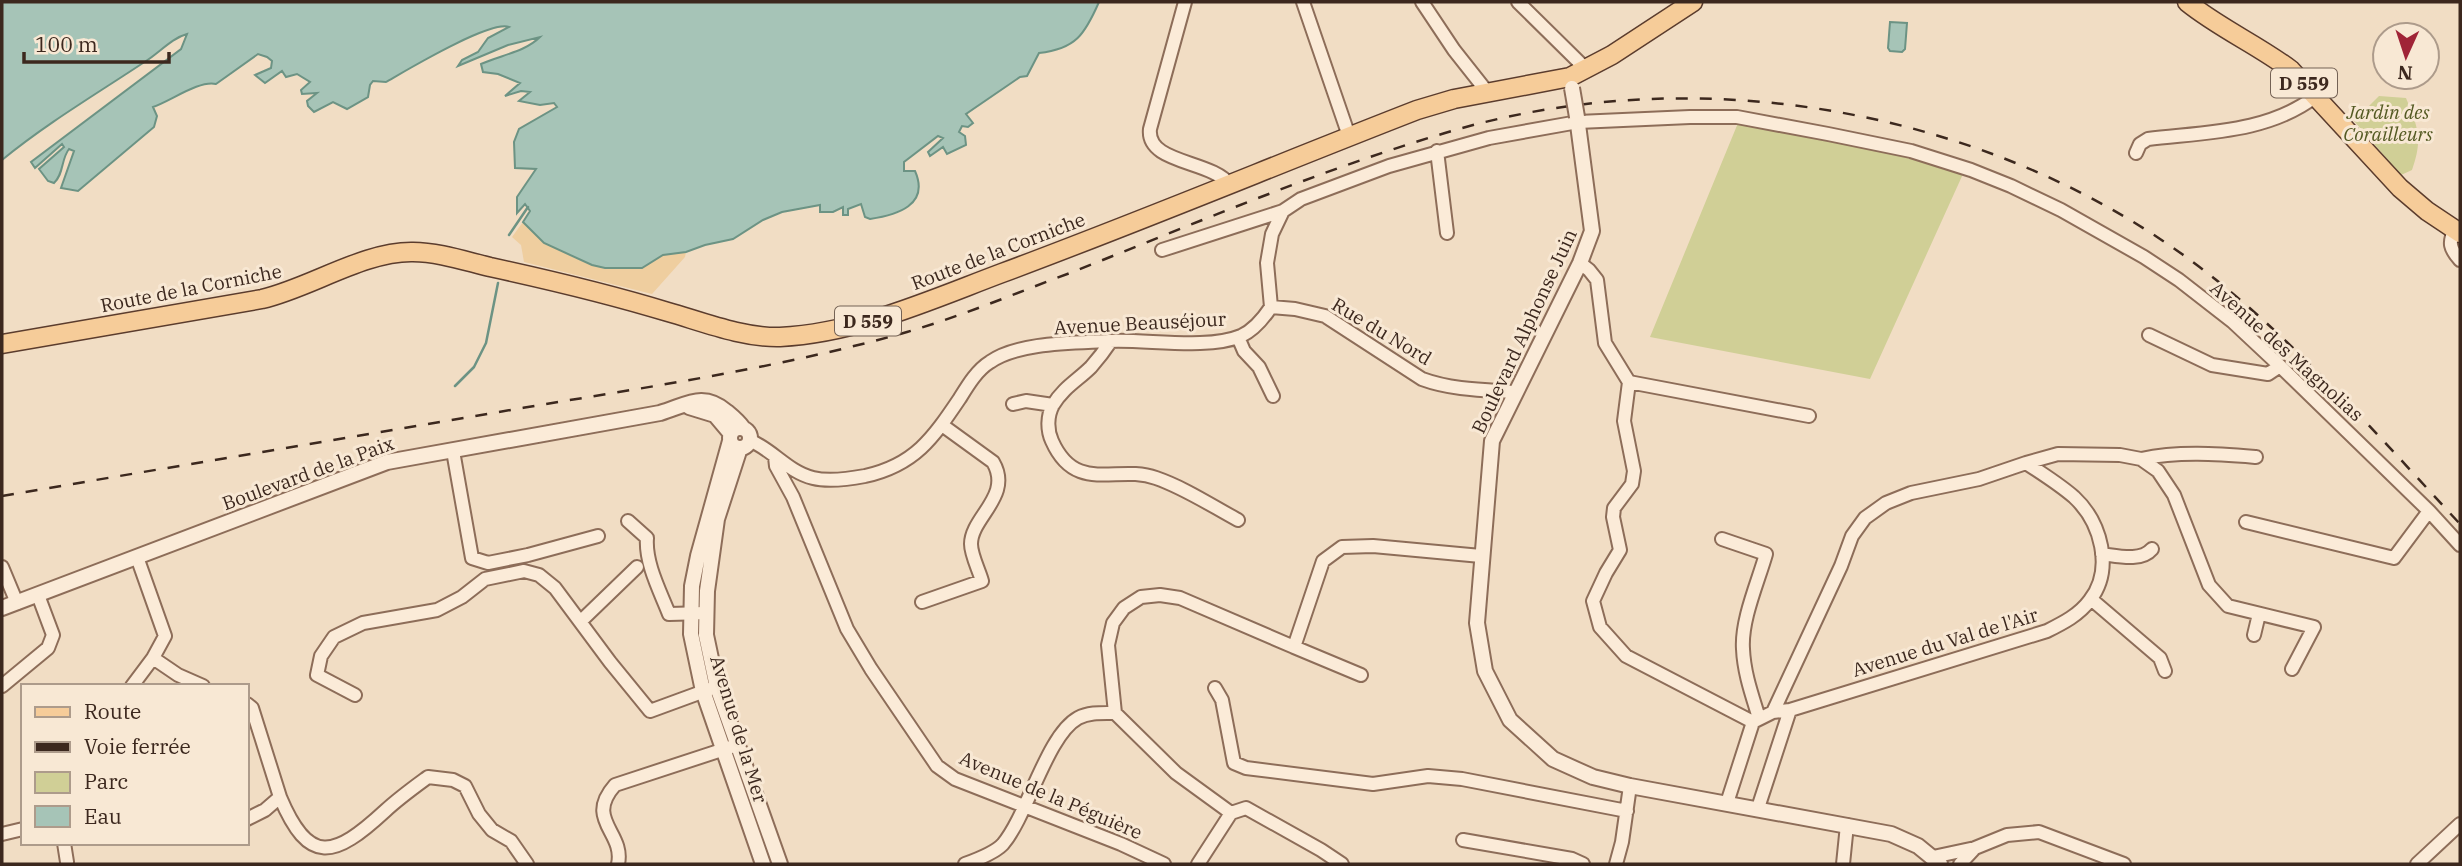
<svg xmlns="http://www.w3.org/2000/svg" width="2462" height="866" font-family="'IBM Plex Serif',serif">
  <rect width="100%" height="100%" fill="#f1ddc4"/>
  <path fill="#d0cf96" d="M2379,96L2406,98C2418,127 2423,139 2412,170L2401,175L2354,121Z
    M1738,123L1877,148V151L1934,164L1963,174L1870,379L1650,337Z"/>
  <path fill="#efce9f" d="M523,222L545,243L575,258L605,268H642L663,255L686,252L685,257L652,294L524,262L521,245L512,237Z"/>
  <path fill="#a6c4b7" stroke="#6c9384" stroke-width="2" d="M2,2H1099C1085,34 1076,49 1039,53L1027,76L1020,77L966,114L973,123L968,127L962,126L959,132L965,136L966,145L947,154L943,147L930,156L928,152L943,138L938,136L904,162V171H915C930,205 897,215 870,219L865,217L861,204L848,209V215H843V207L833,212H820V205L782,212L763,220L733,239L705,245L686,252L663,255L642,268H605L592,265L544,243L523,222L530,211L525,204L517,213V197L536,169L515,168L514,142L519,129L557,107L554,103L540,105L519,101L530,92L521,91L505,96L520,83L498,74L483,72L481,64C501,55 525,52 540,37L508,45L458,66L462,60L478,52L488,38L509,27C490,20 407,70 386,82L373,81L370,85L368,97L347,109L333,102L314,112L308,106L307,101L317,93L302,94L301,90L310,82L297,74L286,77L282,71L265,83L255,75L271,68L272,61L267,57L258,54L216,84C199,80 171,101 153,107L157,116L154,127L78,191L61,188L74,151L69,149C61,159 64,174 54,183L48,181L39,169L64,147L62,144L35,168L31,162L181,49L187,34C172,38 160,52 146,61C98,93 47,123 2,160Z
    M1890,22L1907,23L1905,49L1902,52L1890,51L1888,48Z"/>
  <g fill="none" stroke-linecap="round" stroke-linejoin="round">
    <path stroke="#6c9384" stroke-width="2.5" d="M509,235L528,207
      M455,386L474,367L486,343L498,283"/>
    <defs>
      <path id="minor" d="M1185,2L1150,129C1146,164 1212,160 1230,185
        M1303,2L1349,136
        M1422,2L1454,50L1488,93
        M1518,2L1587,70
        M1437,151L1447,233
        M2136,153L2140,144L2148,139C2205,132 2268,133 2316,96
        M2455,229C2448,243 2450,249 2460,260
        M1162,250L1283,211
        M1580,263L1589,270L1597,280L1605,343L1629,382L1624,421L1634,471L1632,484L1614,508L1613,517L1620,550L1606,573L1593,601L1600,627L1626,656L1753,722
        M1271,307L1295,309L1325,316L1422,379C1452,390 1484,390 1515,392
        M2149,335L2212,365L2268,374L2280,366
        M1238,337L1244,351L1259,367L1273,396
        M1111,341C1105,350 1098,359 1091,367C1078,380 1063,388 1053,405C1047,416 1047,430 1052,441C1076,495 1117,464 1156,478C1185,488 1212,506 1238,520
        M1629,382L1809,416
        M1013,404L1026,401L1053,405
        M749,440C772,449 788,472 813,478C829,482 849,479 865,476C915,465 933,438 960,398C968,385 977,370 990,362C1018,342 1075,343 1109,341C1147,339 1207,350 1241,336C1254,330 1263,319 1271,307L1267,263L1272,234L1283,211L1301,199L1389,166L1489,138L1578,122L1690,117H1737L1828,134L1911,151L1971,170L2011,186L2061,210L2144,257L2179,280L2233,322L2280,366L2429,511L2460,545
        M453,451L472,558L488,563L528,555L598,536
        M775,457L776,466L793,497L847,629L871,669L937,766L955,779L1121,844L1164,864
        M2141,459C2179,451 2217,454 2256,457
        M2026,463L2058,454L2120,455L2141,459L2158,471L2174,495L2209,585L2228,606L2314,627L2292,669
        M628,521L647,538C645,563 660,591 669,614L706,613
        M2246,522L2394,558L2429,511
        M1722,539L1766,554C1758,582 1741,620 1743,649C1744,673 1752,695 1759,718
        M2102,554C2118,556 2141,562 2152,549
        M2,567L17,603
        M2091,599L2160,658L2165,671
        M922,602L982,581C979,570 971,555 971,544C971,517 1013,496 993,462L942,425
        M581,621L637,567
        M2254,635L2259,614
        M1294,647L1361,675
        M153,658L178,675L203,686
        M2,686L48,648L53,635L38,595
        M132,686L153,658L165,636L137,557
        M1215,688L1222,700L1234,763L1246,768L1373,784L1428,776L1462,779L1627,811
        M355,695L317,675L321,656L334,637L363,623L437,610L462,597L485,579L524,571L539,575L555,588L610,662L650,711L710,689
        M247,704L252,708L280,797L265,810L247,819
        M1753,722L1773,712L1790,710L2047,631C2063,623 2079,615 2090,600C2114,569 2101,522 2074,497C2059,484 2043,474 2026,463L1979,479L1911,493L1886,503L1865,518L1852,536L1841,566L1773,712
        M280,797C309,866 334,858 385,811C399,798 413,788 428,777L453,780L465,786L479,814L492,830L511,841L527,864
        M1727,803L1753,722
        M1758,808L1790,710
        M2,834L23,829
        M1463,840L1572,859L1583,864
        M64,843L67,862
        M1933,857L1975,848L2007,835L2039,832L2124,864
        M618,864C625,832 584,820 615,785L737,745
        M965,864C976,860 995,853 1003,844C1028,814 1047,735 1078,718C1089,712 1102,713 1115,713
        M1198,864L1231,813
        M1342,864L1321,850L1246,808L1231,813L1176,773L1115,713L1108,645L1113,623L1124,608L1141,597L1160,595L1180,598L1294,647L1323,561L1342,547L1373,546L1481,556
        M1616,864L1622,842L1630,786
        M1843,864L1847,825
        M1960,864L1975,848
        M2417,864L2460,824"/>
      <path id="tertiary" d="M1577,117L1592,231L1580,263L1492,441L1477,623L1485,671L1510,720L1553,759L1593,777L1630,786L1891,834L1918,846L1940,864
        M689,407L715,415L731,434
        M730 438a10 10 0 1 1 20 0a10 10 0 1 1-20 0Z
        M730,441L698,556L692,586L691,634L703,691L763,864
        M740,448L717,519L707,591L706,635L717,687L780,864
        M2,608L387,462L660,413C687,405 703,391 727,412C733,417 739,422 743,428"/>
      <path id="primary" d="M2187,2C2219,28 2258,45 2291,70L2400,188L2427,211L2460,233
        M2,344L262,299C310,288 364,251 413,252C438,252 465,261 490,267C550,280 609,294 668,312C703,322 743,338 780,337C858,333 930,300 1002,273C1142,221 1278,164 1417,110L1454,99L1570,77L1612,55L1693,2"/>
    </defs>
    <use href="#minor" stroke="#8d6d59" stroke-width="16"/>
    <use href="#tertiary" stroke="#8d6d59" stroke-width="18"/>
    <use href="#primary" stroke="#5b3c2d" stroke-width="21"/>
    <use href="#minor" stroke="#fbebd8" stroke-width="12"/>
    <use href="#tertiary" stroke="#fbebd8" stroke-width="14"/>
    <use href="#primary" stroke="#f6cc99" stroke-width="18"/>
    <path stroke="#3c281e" stroke-width="2.5" stroke-dasharray="12 12" stroke-linecap="butt" d="M2,496C177,466 353,437 528,407C654,386 784,367 907,332C962,316 1016,293 1070,273C1194,224 1317,171 1445,133C1702,55 2005,111 2215,279C2305,351 2382,440 2460,524"/>
    <defs>
      <path id="tertiary-bridge" d="M1572,88L1577,117"/>
    </defs>
    <use href="#tertiary-bridge" stroke="#8d6d59" stroke-width="18" stroke-linecap="butt"/>
    <use href="#tertiary-bridge" stroke="#fbebd8" stroke-width="14"/>
  </g>
  <g text-anchor="middle" dominant-baseline="central" stroke-width="6" stroke-linejoin="round" paint-order="stroke">
    <g fill="#f8e8d4" stroke="#746255" stroke-width="2">
      <rect x="2271" y="68.5" width="66" height="29" rx="5"/>
      <rect x="835" y="306.5" width="66" height="29" rx="5"/>
    </g>
    <g font-size="18" font-weight="bold" fill="#3c281e">
      <text x="2304" y="83">D 559</text>
      <text x="868" y="321">D 559</text>
    </g>
    <g font-size="19" font-style="italic" fill="#545a23" stroke="#f8e8d4">
      <text x="2388" y="112">Jardin des<tspan x="2388" dy="22">Corailleurs</tspan></text>
    </g>
    <g font-size="19" fill="#3c281e" stroke="#f8e8d4">
      <text transform="translate(998 251) rotate(-21)">Route de la Corniche</text>
      <text transform="translate(191 288) rotate(-11)">Route de la Corniche</text>
      <text transform="translate(1140 323) rotate(-3)">Avenue Beauséjour</text>
      <text transform="translate(1382 331) rotate(31)">Rue du Nord</text>
      <text transform="translate(1524 331) rotate(-65)">Boulevard Alphonse Juin</text>
      <text transform="translate(2287 351) rotate(42)">Avenue des Magnolias</text>
      <text transform="translate(308 473) rotate(-20)">Boulevard de la Paix</text>
      <text transform="translate(1945 642) rotate(-17)">Avenue du Val de l'Air</text>
      <text transform="translate(739 729) rotate(73)">Avenue de la Mer</text>
      <text transform="translate(1051 795) rotate(23)">Avenue de la Péguière</text>
    </g>
  </g>
  <rect width="2462" height="866" fill="none" stroke="#3c281e" stroke-width="7"/>
  <rect x="21" y="684" width="228" height="161" fill="#f8e8d4" stroke="#ad9b8b" stroke-width="2"/>
  <rect x="35" y="707" width="35" height="10" fill="#f6cc99" stroke="#ad9b8b" stroke-width="2"/>
  <text x="84" y="719" font-size="21" fill="#3c281e">Route</text>
  <rect x="35" y="742" width="35" height="10" fill="#3c281e" stroke="#ad9b8b" stroke-width="2"/>
  <text x="84" y="754" font-size="21" fill="#3c281e">Voie ferrée</text>
  <rect x="35" y="772" width="35" height="21" fill="#d0cf96" stroke="#ad9b8b" stroke-width="2"/>
  <text x="84" y="789" font-size="21" fill="#3c281e">Parc</text>
  <rect x="35" y="806" width="35" height="21" fill="#a6c4b7" stroke="#ad9b8b" stroke-width="2"/>
  <text x="84" y="824" font-size="21" fill="#3c281e">Eau</text>
  <g transform="translate(2406 56) rotate(183)"><circle r="33" fill="#f8e8d4" stroke="#ad9b8b" stroke-width="2"/>
  <path d="M0-5L12 26L0 18L-12 26Z" fill="#a02437"/>
  <text y="-10" font-size="19" font-weight="bold" text-anchor="middle" fill="#3c281e">N</text>
  </g>
  <path d="M24 52v10h145v-10" fill="none" stroke="#3c281e" stroke-width="3.5"/>
  <text x="35" y="52" font-size="21" fill="#3c281e" stroke="#f8e8d4" stroke-width="5" paint-order="stroke">100 m</text>
</svg>
